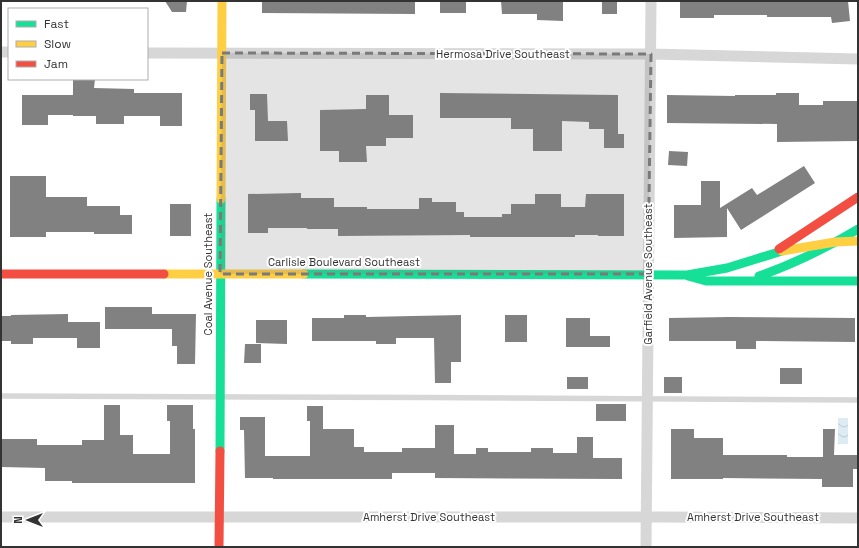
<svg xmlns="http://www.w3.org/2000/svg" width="859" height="548" font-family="'Space Grotesk',sans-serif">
  <defs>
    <pattern id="water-waves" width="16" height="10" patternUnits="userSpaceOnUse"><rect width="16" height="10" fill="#ddebf3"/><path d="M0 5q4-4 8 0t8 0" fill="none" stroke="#becad1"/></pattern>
  </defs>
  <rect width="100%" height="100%" fill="#fff"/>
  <path fill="url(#water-waves)" d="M838,418H848V444H838Z"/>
  <path fill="#818181" d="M165,1H187L186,12H172Z
    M262,1H415V14L262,13Z
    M440,1H466V13H440Z
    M501,1H563V21L537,20V14H502Z
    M602,1H617V14H602Z
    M680,1H848L850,21L832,23L831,17H767V15H714V18H680Z
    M73,79H95L94,88L134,89V93H182V126H160V116H124V124H96V116H73V115H48V125H22V95H73Z
    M440,93L618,95V134H624V148H604V129H589V122L562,121V151H533V129H511V118H440Z
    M776,93H799V105H823V101H858V141L777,142V124L667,123V95L735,96V95H776Z
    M250,94H267L268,121H287L288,141H255V110H250Z
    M366,95H389V115H413V138H386V146H366L367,162H339V151H320V110L366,109Z
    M669,151L688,152L687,166L668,165Z
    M804,166L815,183L741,230L727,208V237L674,238V205H701V181H720V208L752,188L757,195Z
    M10,176H46V197H87V206H120V215H132V234H94V232H46V237H10Z
    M301,193V198H334V207H367V209H419V198H432V202H456V212H464V217H502V214H511V204H535V194H561V207H585L586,194H624V236H598V235H575V237H470V235L338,236V229H307V228H268V233H248V194Z
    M170,204H191V236H170Z
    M105,307H152V314H196L195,364H177V346H172V329H105Z
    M68,314V322H100V348H77V338H33V344H11V341H1V316H11V315Z
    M344,315H366V317L461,315V362H451V383H435L434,338H396V344H376V341H312V318H344Z
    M505,315H527V342H505Z
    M729,317L855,318V342L756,341V349H736V341H669V318Z
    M566,318H590V336H610V347H566Z
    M256,320H287V344L256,343Z
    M245,344H261V363H244Z
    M780,368H802V384H780Z
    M567,377H588V389H567Z
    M664,377H682V393H664Z
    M596,404H626V421H596Z
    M104,405H120V435H133V454H170V421H167V405H193V429H195V483H72V481H45V468L1,467V439H37V445H82V440H104Z
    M307,406H323V429H354V447H364V452H402V448H435V425H454V454H476V448H488V452H531V448H553V453H577V437H593V458H622V479L435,478V473H392V479H273V478H245L244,430H240V417H265V456H310V421H307Z
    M671,429H694V438H723V455H787V457H823V429H835L834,455H858V469H853V487H822V479L723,478V479H671Z"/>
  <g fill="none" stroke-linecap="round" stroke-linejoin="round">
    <path stroke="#d7d7d7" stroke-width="5.5" d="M1,396C287,395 572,400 858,400"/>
    <path stroke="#d7d7d7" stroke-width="11" d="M1,52H9
      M147,53L651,54L858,59
      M1,517H658L858,518
      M646,547L651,1"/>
    <path stroke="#16e098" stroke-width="9" d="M304,274L687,275L727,268L782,251
      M688,276L706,281H858
      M759,276C794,264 826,248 858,229
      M220,451L221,199"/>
    <path stroke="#ffcf43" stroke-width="9" d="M221,199L222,1
      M782,251L835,242L858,241
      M164,274H304"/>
    <path stroke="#f24e42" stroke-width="9" d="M779,249L858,197
      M1,274H164
      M219,547L220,451"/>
  </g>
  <path fill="#7a7a7a" fill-opacity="0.2" stroke="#7a7a7a" stroke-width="3" stroke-dasharray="8 5" stroke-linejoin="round" d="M222,53L651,54L648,274H220Z"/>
  <g text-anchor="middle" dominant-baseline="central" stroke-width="4" stroke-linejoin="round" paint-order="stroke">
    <g font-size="11" fill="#333" stroke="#fff">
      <text x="503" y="54">Hermosa Drive Southeast</text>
      <text x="344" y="262">Carlisle Boulevard Southeast</text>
      <text transform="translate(208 274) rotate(-90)">Coal Avenue Southeast</text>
      <text transform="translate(648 274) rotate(-90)">Garfield Avenue Southeast</text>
      <text x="429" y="517">Amherst Drive Southeast</text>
      <text x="753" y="517">Amherst Drive Southeast</text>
    </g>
  </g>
  <rect width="859" height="548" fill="none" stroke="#333333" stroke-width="4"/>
  <rect x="8" y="8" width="140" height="72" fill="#ffffff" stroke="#adadad"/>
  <rect x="16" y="21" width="20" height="6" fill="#16e098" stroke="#adadad"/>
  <text x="44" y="28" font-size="12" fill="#333333">Fast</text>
  <rect x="16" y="41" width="20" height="6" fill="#ffcf43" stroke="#adadad"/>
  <text x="44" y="48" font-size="12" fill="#333333">Slow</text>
  <rect x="16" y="61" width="20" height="6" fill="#f24e42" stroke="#adadad"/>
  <text x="44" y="68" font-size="12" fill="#333333">Jam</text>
  <g transform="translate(28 520) rotate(270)" stroke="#ffffff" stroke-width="3" paint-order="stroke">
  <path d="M0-3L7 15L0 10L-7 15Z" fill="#333333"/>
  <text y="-6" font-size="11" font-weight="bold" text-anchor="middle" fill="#333333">N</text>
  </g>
</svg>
